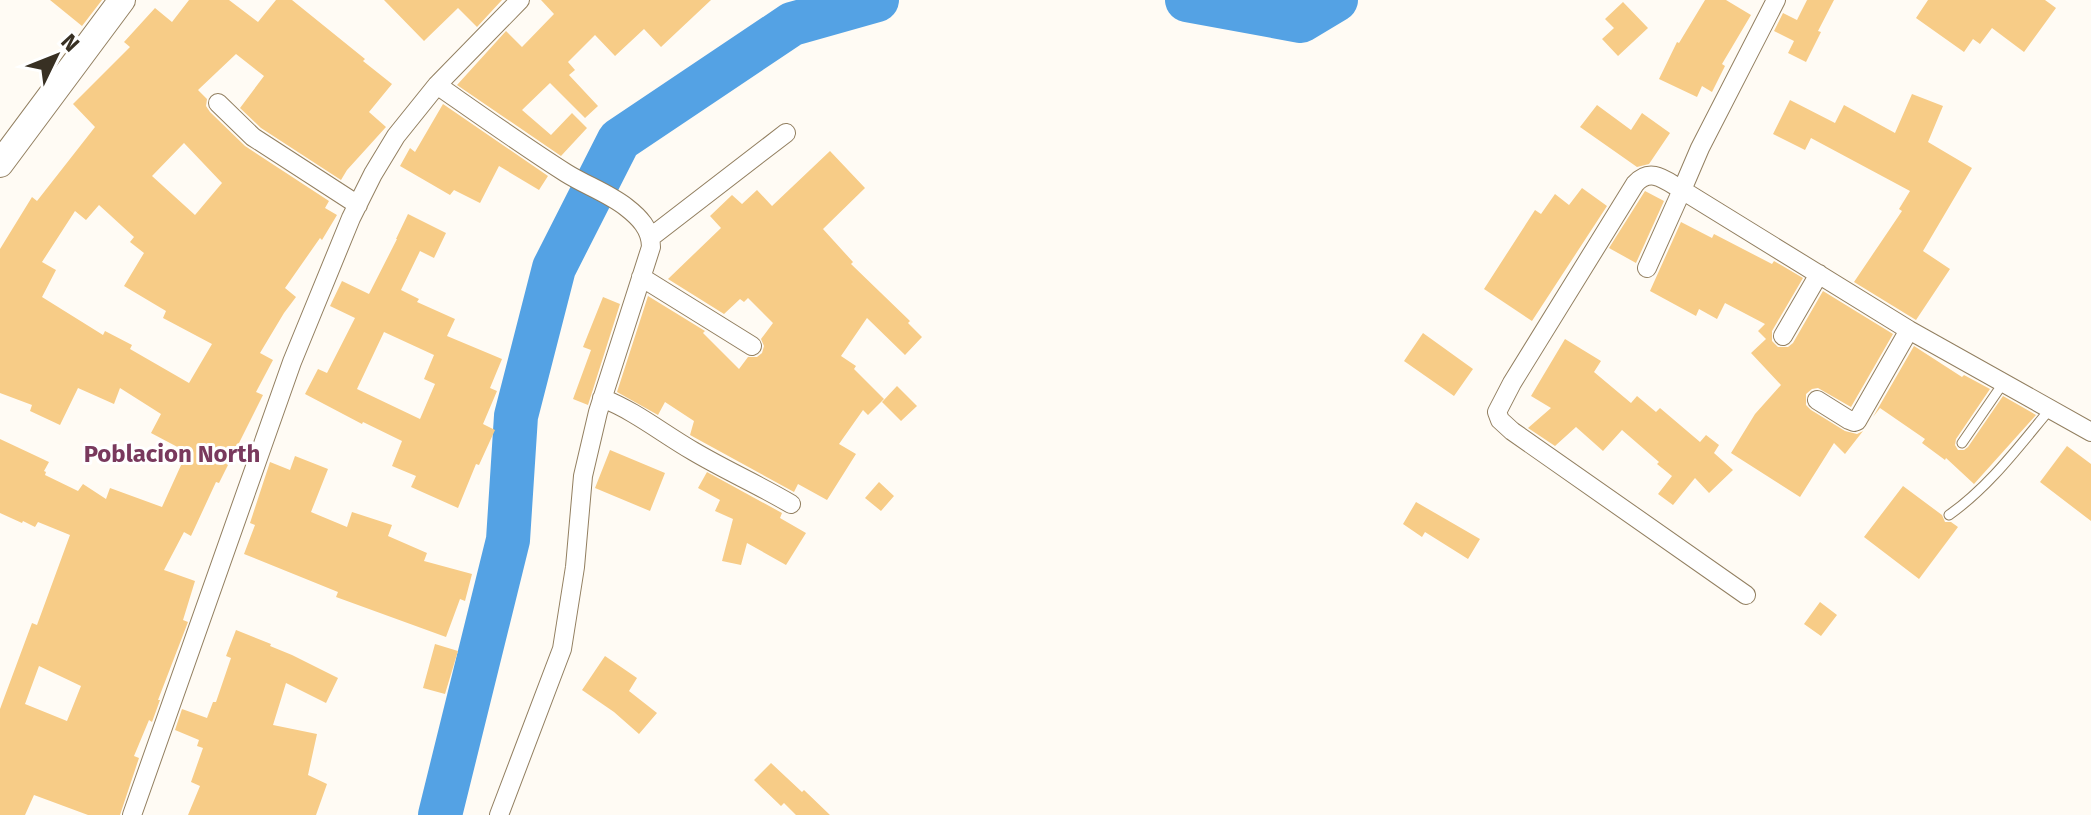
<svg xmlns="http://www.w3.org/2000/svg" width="2091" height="815" font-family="'Fira Sans',sans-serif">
  <rect width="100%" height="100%" fill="#fffbf4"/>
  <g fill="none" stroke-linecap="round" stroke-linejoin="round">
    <path stroke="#54a2e4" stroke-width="44" d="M1187,0L1301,21L1336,0
      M440,815L508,540L516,416L554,268L619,140L792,24L877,0"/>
  </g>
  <path fill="#f7cc87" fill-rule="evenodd" d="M50,0H102L82,26Z
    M189,0H229L258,22L276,0H292L365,59L363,61L392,84L369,112L386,127L347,170L341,180L261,128L240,108L264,76L236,54L198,90L207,99L206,106L210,112L245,146L329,201L325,208L337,215L322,240L320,238L285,288L296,297L284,313L260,353L273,360L256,392L263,395L219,483L216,482L191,536L184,532L164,570L195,581L183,620L188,622L158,700H160L152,722L149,720L134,756L139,758L120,815H88L34,795L25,815H0V709L32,623L37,625L70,535L38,522L35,527L23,521L22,523L0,513V439L49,462L44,471L46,472L45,475L78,491L83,484L106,499L110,488L162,507L187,452L151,433L161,414L120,388L114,404L78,388L60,425L30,411L32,405L0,393V249L32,197L37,201L95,127L73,104L130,47L124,42L155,8L172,22ZM184,143L222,183L195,215L152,176ZM99,205L134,237L130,242L144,253L124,286L166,311L163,318L212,344L189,383L130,349L132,345L105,331L103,335L42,297L56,270L42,262L75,211L86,220ZM39,666L81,686L67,721L25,704Z
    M384,0H502L477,27L458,8L424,41Z
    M541,0H711L661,47L644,29L615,56L595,35L568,62L575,70L569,75L598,106L585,118L550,83L522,110L551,135L572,113L587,128L561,156L457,85L506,31L522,47L554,14Z
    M1705,0H1726L1751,15L1722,64L1725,66L1712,92L1702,86L1697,97L1659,79L1677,42L1679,43Z
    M1807,0H1834L1818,31L1821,32L1806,62L1788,53L1794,41L1774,31L1783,13L1797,20Z
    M1928,0H2045L2056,8L2024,52L1992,28L1980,44L1973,39L1964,52L1916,18Z
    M1623,2L1648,28L1618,56L1602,39L1614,28L1605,19Z
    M1912,94L1943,106L1928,142L1972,168L1923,251L1950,269L1916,320L1854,282L1902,211L1899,209L1910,191L1811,138L1805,150L1773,134L1790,100L1835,123L1844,105L1895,133Z
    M443,104L548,176L539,190L499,166L480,203L454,190L450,195L400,166L410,148L415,152Z
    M1597,105L1631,130L1642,113L1670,133L1649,164L1637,167L1580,127Z
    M830,151L865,188L823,229L853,262L851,264L910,321L908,323L922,337L905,355L867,318L841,356L856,366L854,369L884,399L868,415L863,410L839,444L856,454L827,500L798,484L794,492L690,435L694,421L665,402L658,415L617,392L648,296L705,331L703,333L739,369L748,357H757L762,353L764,346L761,339L773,323L748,298L744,302L740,299L724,314L668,279L721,228L710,216L732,195L742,204L757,190L772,206Z
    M1582,188L1607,206L1532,321L1484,289L1535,210L1541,214L1555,194L1569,205Z
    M1645,191L1664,201L1636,263L1609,248Z
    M408,214L446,233L434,258L420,251L401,290L419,299L417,302L455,319L447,336L502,359L490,388L497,391L483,424L495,430L479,465L476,464L458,508L411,487L416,476L392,466L402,441L363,422L362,424L305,394L318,369L327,373L355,318L330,306L342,281L369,294L397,239H396ZM384,332L434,355L424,379L435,384L420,419L357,389Z
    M1681,222L1712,238L1714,234L1772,264L1774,261L1803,278L1772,331V341L1778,347H1788L1793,343L1823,291L1893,334L1851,407L1818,388L1812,389L1806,394V405L1811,410L1845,431L1857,434L1863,431L1845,454L1834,443L1800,497L1731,453L1755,414L1781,385L1751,353L1766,339L1758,331L1765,324L1725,303L1717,319L1699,309L1696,316L1650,291Z
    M603,297L620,304L588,405L573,399L591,350L583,347Z
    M1423,333L1473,369L1454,396L1404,361Z
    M1565,339L1601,361L1594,372L1631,403L1637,396L1656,412L1660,408L1700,442L1706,435L1719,445L1714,453L1733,470L1709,493L1695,478L1673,505L1658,494L1672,476L1657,464L1659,462L1622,430L1603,451L1576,427L1555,446L1528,428L1551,408L1531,396Z
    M1914,346L1962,377L1964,375L1990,389L1956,439L1955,445L1958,450H1964L1968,447L2003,396L2036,415L1974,484L1946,458L1945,460L1922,443L1925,439L1880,408L1873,417Z
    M897,386L917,406L901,421L882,402Z
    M2067,446L2091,464V521L2040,482Z
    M610,450L665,473L650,511L595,488Z
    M295,456L328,469L311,512L347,527L352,512L392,525L388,536L427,553L424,561L472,574L465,601L460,599L446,637L336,597L338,592L244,554L255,525L250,523L270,462L290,470Z
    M707,472L782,513L780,518L806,533L786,565L747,543L741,565L722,561L733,519L715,511L720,500L698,488Z
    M879,482L894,496L881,511L865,498Z
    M1903,486L1942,515L1945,522H1951L1958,527L1919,579L1864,537Z
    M1416,502L1480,539L1468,559L1425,532L1422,537L1403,524Z
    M1820,602L1837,615L1821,636L1804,624Z
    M236,630L271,644L270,646L292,655L338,678L326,703L286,683L273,725L317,734L308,775L327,784L316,815H188L200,786L191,782L203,748L197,746L199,740L175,730L182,709L207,718L213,702H216L231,658L226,656Z
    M435,644L458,651L445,694L423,688Z
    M605,656L637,678L629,691L657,713L639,734L614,712L582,690Z
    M771,763L802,792L804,790L830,815H796L784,803L781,806L754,780Z"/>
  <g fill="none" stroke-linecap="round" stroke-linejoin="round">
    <defs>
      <path id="service" d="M1962,443L2004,382
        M1949,515C1990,486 2019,446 2051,408"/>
      <path id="minor" d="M1776,0L1700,148L1682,190L1909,330L2091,432
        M437,85C480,115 522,145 566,173C585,185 608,193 626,207C639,217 651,229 651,247L598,412L583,476L575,567L562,649L499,815
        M218,103L253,137L358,205
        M651,237L786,133
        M1647,268L1682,190C1666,181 1651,166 1635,184L1512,383L1497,412L1500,420L1512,431L1746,595
        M641,277L752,346
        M1783,336L1819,274
        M602,398C635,411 662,433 693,451C725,470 759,485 791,504
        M1817,400L1849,420L1854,422L1857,421L1909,330
        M132,815L292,362L351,218L373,174L396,136L437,85L520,0"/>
      <path id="secondary" d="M0,164L122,0"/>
    </defs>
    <use href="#service" stroke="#927f60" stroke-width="11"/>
    <use href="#minor" stroke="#927f60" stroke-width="20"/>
    <use href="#secondary" stroke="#927f60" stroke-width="28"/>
    <use href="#service" stroke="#fff" stroke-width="9"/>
    <use href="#minor" stroke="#fff" stroke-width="18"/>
    <use href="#secondary" stroke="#fff" stroke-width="26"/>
  </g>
  <g text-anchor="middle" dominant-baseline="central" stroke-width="6" stroke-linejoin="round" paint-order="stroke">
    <g font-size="24" font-weight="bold" fill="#79395d" stroke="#fff">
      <text x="172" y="454">Poblacion North</text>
    </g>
  </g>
  <g transform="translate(56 56) rotate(47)" stroke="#ffffff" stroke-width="6" paint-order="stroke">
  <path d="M0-6L14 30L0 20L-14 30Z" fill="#383023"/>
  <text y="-12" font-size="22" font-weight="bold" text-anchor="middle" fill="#383023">N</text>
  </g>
</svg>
